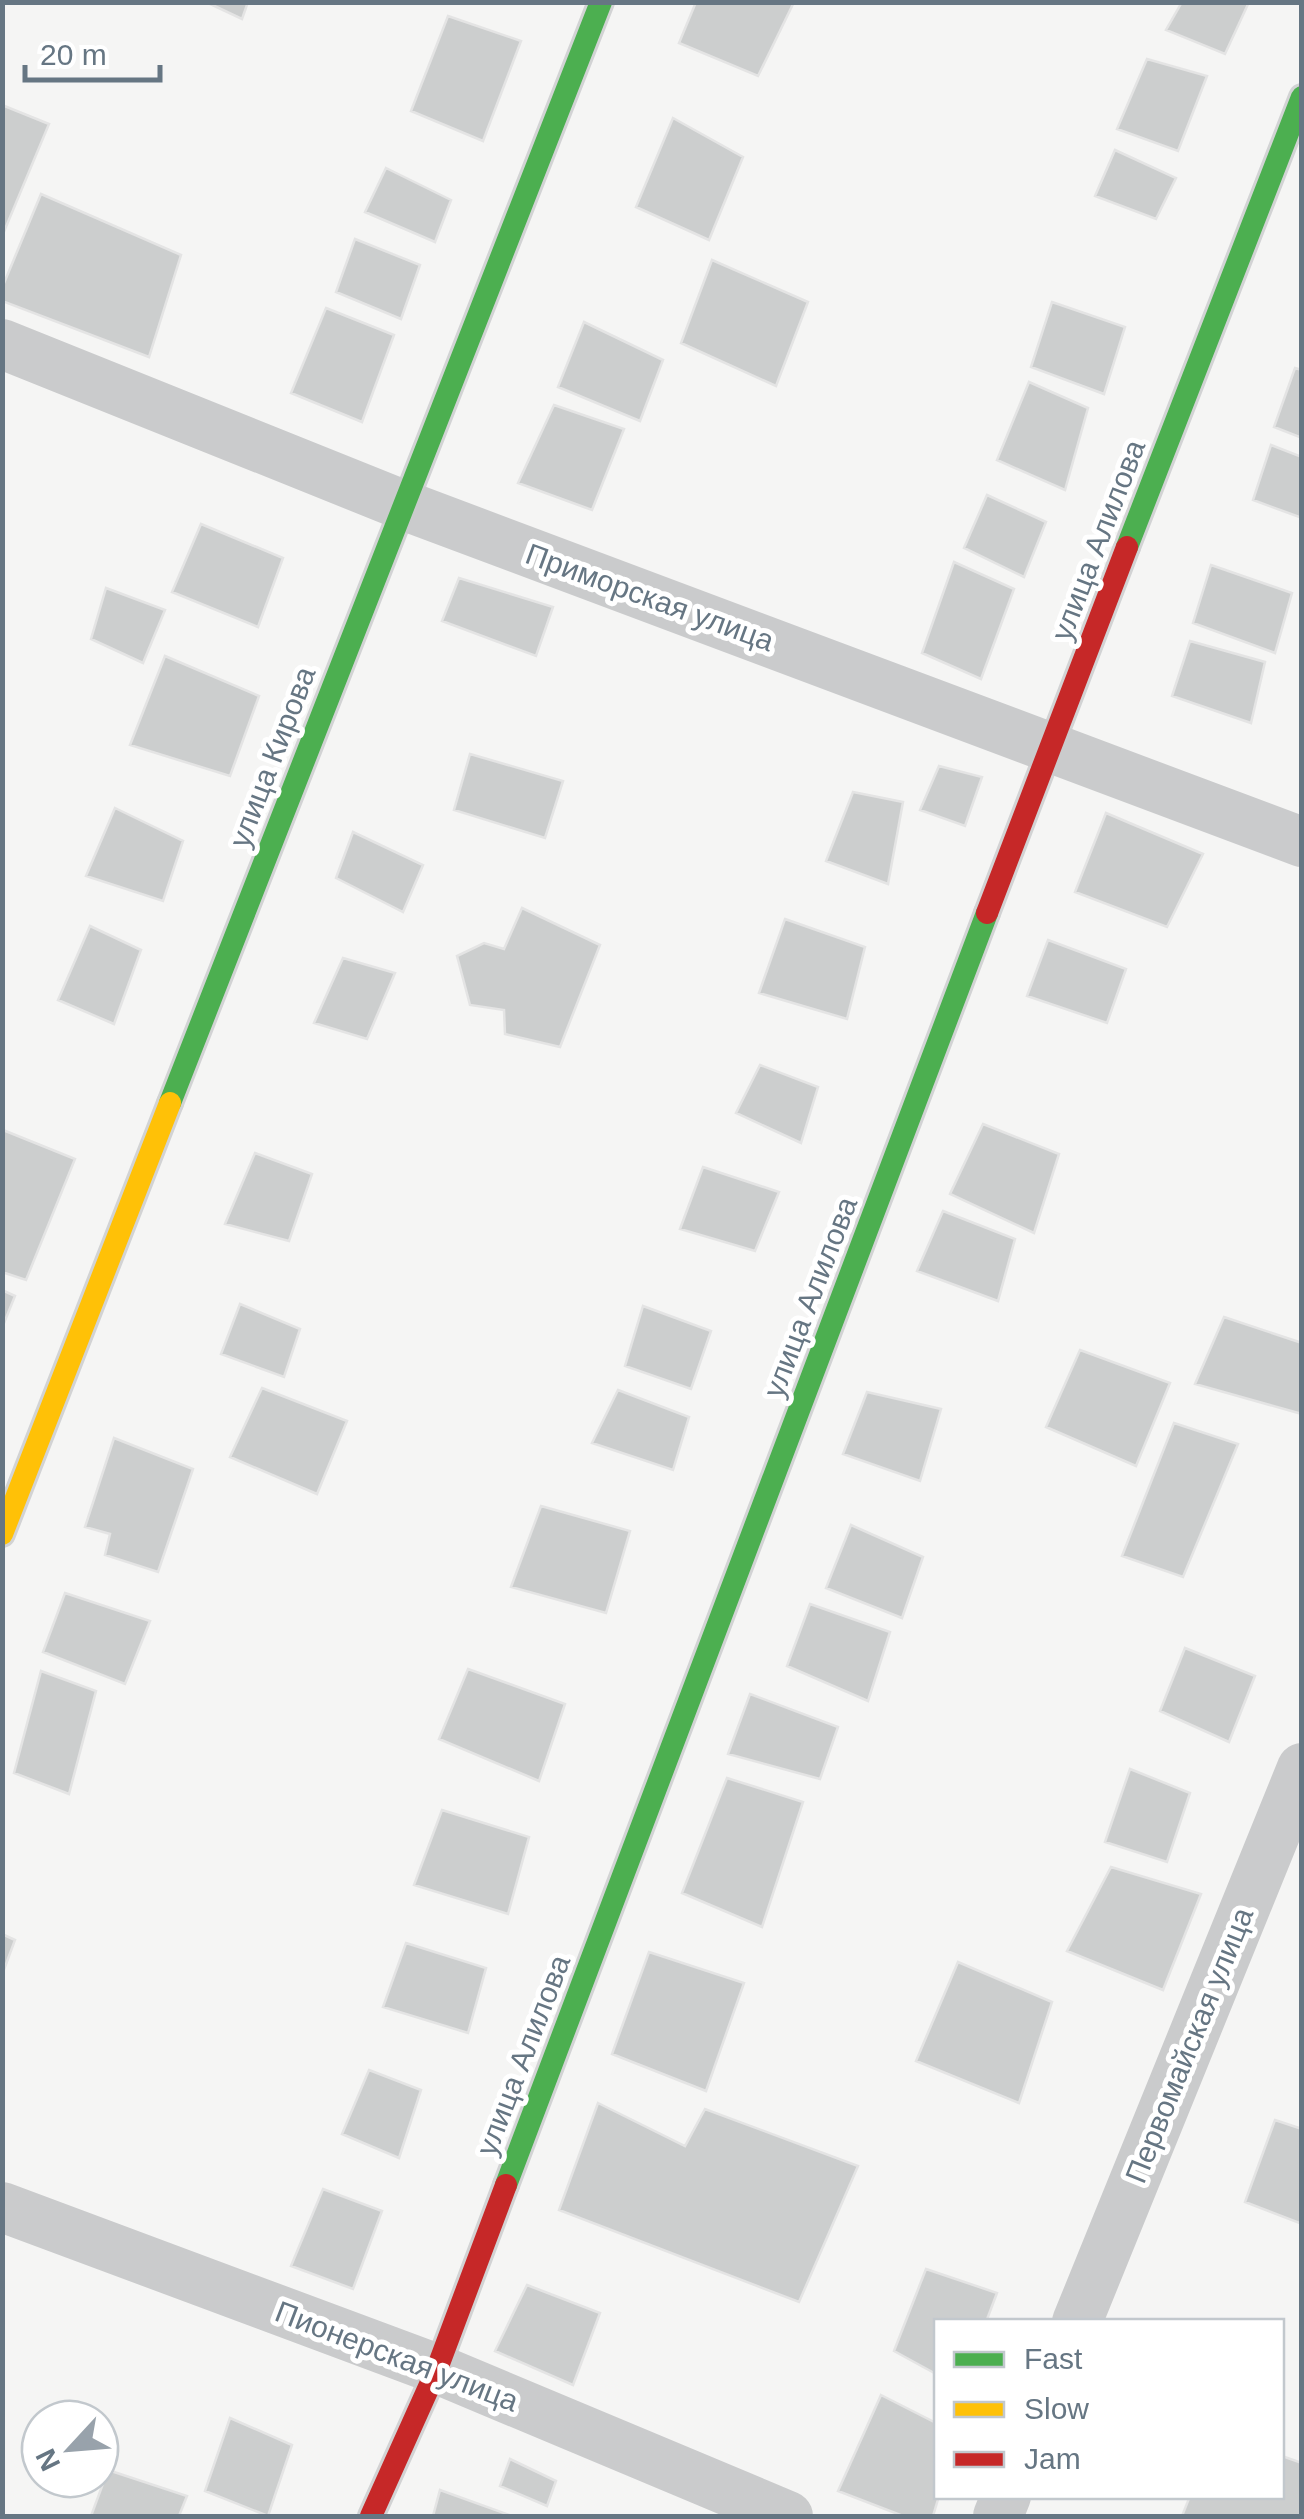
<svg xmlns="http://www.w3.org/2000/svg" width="1304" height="2519" font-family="Arial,sans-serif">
  <rect width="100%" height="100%" fill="#f5f5f4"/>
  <path fill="#cccece" stroke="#e4e4e4" stroke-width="2.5" d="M206,2H248L242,19Z
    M696,2H794L758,76L679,43Z
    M1182,2H1249L1225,54L1166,30Z
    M448,16L521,41L483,141L411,111Z
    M1147,59L1207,76L1178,151L1117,129Z
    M2,105L49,124L3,234H2Z
    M673,118L743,157L709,240L636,207Z
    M1115,150L1176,178L1156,219L1095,196Z
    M386,168L451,200L435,242L365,212Z
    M41,194L181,255L149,357L2,301V288Z
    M355,239L420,265L401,319L336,292Z
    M712,260L808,302L776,386L681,343Z
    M1052,302L1125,327L1104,394L1031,367Z
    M326,308L394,335L362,422L291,393Z
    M584,322L663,360L640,421L558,387Z
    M1295,368L1302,370V438L1274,427Z
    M1029,382L1088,408L1065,490L997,460Z
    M554,405L624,429L592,510L518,483Z
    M1271,445L1302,457V518L1253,500Z
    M987,495L1046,522L1024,577L964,548Z
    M201,524L283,558L258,627L172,592Z
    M954,562L1014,589L981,679L922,653Z
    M1211,565L1292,593L1275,653L1193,623Z
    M459,578L553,607L536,656L442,621Z
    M106,588L165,610L143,663L91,639Z
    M1190,641L1265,662L1251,723L1172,696Z
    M165,656L259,696L230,776L130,745Z
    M470,754L563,781L545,838L454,810Z
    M939,766L982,777L965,826L920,810Z
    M853,792L903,802L888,884L826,861Z
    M115,808L183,841L163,901L86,876Z
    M1106,813L1203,854L1167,927L1075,892Z
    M353,832L423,865L403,912L336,878Z
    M522,908L600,945L560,1047L505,1034L504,1010L470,1005L457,956L484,943L504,949Z
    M785,919L865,947L847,1019L759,993Z
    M90,926L141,950L114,1024L58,1000Z
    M1048,940L1126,969L1107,1023L1027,996Z
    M343,958L395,973L367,1039L314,1023Z
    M760,1065L818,1087L801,1143L736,1113Z
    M983,1124L1059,1154L1034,1233L950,1194Z
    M3,1130L75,1159L26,1280L2,1272Z
    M255,1153L312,1174L289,1241L225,1224Z
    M703,1167L779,1192L755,1251L680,1229Z
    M943,1211L1015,1239L998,1301L917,1271Z
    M2,1290L15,1296L2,1328Z
    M240,1304L300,1329L284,1377L221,1354Z
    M643,1306L711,1331L691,1389L625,1366Z
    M1224,1317L1302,1343V1414L1195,1384Z
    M1080,1350L1170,1383L1136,1466L1046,1427Z
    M262,1388L347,1421L317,1494L230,1457Z
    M618,1390L689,1417L673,1470L592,1443Z
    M867,1392L941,1409L920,1481L843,1454Z
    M1174,1423L1238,1444L1183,1577L1122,1556Z
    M114,1438L193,1469L158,1572L105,1555L110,1534L85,1527Z
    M541,1506L630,1531L606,1613L511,1587Z
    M851,1525L923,1557L902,1618L826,1588Z
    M65,1593L150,1621L125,1684L43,1652Z
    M810,1604L890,1632L868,1701L787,1666Z
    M1185,1648L1255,1676L1229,1742L1160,1711Z
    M468,1669L565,1704L539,1781L439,1739Z
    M41,1671L96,1691L69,1794L14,1773Z
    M750,1694L838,1727L820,1779L728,1754Z
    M1130,1769L1190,1793L1167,1862L1105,1842Z
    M727,1778L803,1802L762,1927L682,1893Z
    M442,1810L529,1837L508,1914L414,1885Z
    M1111,1867L1201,1894L1163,1990L1067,1951Z
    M2,1934L15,1940L2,1975Z
    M406,1943L486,1968L468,2033L383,2007Z
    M649,1952L744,1983L706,2091L612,2054Z
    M958,1962L1052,2002L1019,2103L916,2061Z
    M369,2070L421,2090L399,2158L342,2134Z
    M598,2103L685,2146L705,2109L858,2166L799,2302L559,2210Z
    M1275,2120L1302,2129V2224L1245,2202Z
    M323,2189L382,2211L353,2289L291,2266Z
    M926,2269L997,2293L986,2322H936V2374L894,2351Z
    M527,2285L600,2313L573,2385L495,2351Z
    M881,2395L936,2423V2496H939L933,2516H903L838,2491Z
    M230,2418L292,2445L268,2516L205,2491Z
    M1282,2456L1302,2463L1300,2516H1182L1190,2496H1282Z
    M510,2459L556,2481L547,2506L500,2486Z
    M108,2470L187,2496L179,2516H91Z
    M440,2490L512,2516H433Z"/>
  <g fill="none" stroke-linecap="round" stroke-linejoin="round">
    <defs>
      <path id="fast" d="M1127,547L1302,97
        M170,1103L601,2
        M506,2185L987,913"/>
      <path id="slow" d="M2,1534L170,1103"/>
      <path id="jam" d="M987,913L1127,547
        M371,2516L437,2369L506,2185"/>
    </defs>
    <use href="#fast" stroke="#d2d3d4" stroke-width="28"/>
    <use href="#slow" stroke="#d2d3d4" stroke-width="28"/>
    <use href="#jam" stroke="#d2d3d4" stroke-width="28"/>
    <path stroke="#cacbcc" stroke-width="50" d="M2,344L403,505L1302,842
      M2,2207L437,2369L788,2516
      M1077,2322L1302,1768
      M998,2516L1006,2496"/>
    <use href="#fast" stroke="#4caf50" stroke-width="22"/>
    <use href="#slow" stroke="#ffc107" stroke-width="22"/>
    <use href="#jam" stroke="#c62828" stroke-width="22"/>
  </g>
  <g text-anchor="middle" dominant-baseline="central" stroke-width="10" stroke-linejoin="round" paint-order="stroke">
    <g font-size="30" fill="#667683" stroke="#fff">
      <text transform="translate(1098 540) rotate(-69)">улица Алилова</text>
      <text transform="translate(650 597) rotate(20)">Приморская улица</text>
      <text transform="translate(272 757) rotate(-69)">улица Кирова</text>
      <text transform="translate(810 1297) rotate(-69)">улица Алилова</text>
      <text transform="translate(1189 2045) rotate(-68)">Первомайская улица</text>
      <text transform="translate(523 2055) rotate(-69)">улица Алилова</text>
      <text transform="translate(397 2356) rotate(21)">Пионерская улица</text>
    </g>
  </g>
  <rect width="1304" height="2519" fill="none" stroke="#667683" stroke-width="10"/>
  <rect x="934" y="2319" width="350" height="180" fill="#ffffff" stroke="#c2c8cd" stroke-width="2.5"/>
  <rect x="954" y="2352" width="50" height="15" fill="#4caf50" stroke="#c2c8cd" stroke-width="2.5"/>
  <text x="1024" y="2369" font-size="30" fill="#667683">Fast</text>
  <rect x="954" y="2402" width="50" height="15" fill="#ffc107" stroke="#c2c8cd" stroke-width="2.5"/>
  <text x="1024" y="2419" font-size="30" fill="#667683">Slow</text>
  <rect x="954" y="2452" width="50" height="15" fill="#c62828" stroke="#c2c8cd" stroke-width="2.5"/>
  <text x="1024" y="2469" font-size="30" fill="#667683">Jam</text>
  <g transform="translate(70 2449) rotate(244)"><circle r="48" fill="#ffffff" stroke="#c2c8cd" stroke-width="2.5"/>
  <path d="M0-8L18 38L0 25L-18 38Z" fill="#98a2ab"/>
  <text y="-15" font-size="28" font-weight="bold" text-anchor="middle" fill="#667683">N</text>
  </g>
  <path d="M25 65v15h135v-15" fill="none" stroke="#667683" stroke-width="5"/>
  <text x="40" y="65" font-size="30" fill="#667683" stroke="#ffffff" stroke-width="8" paint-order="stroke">20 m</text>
</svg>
